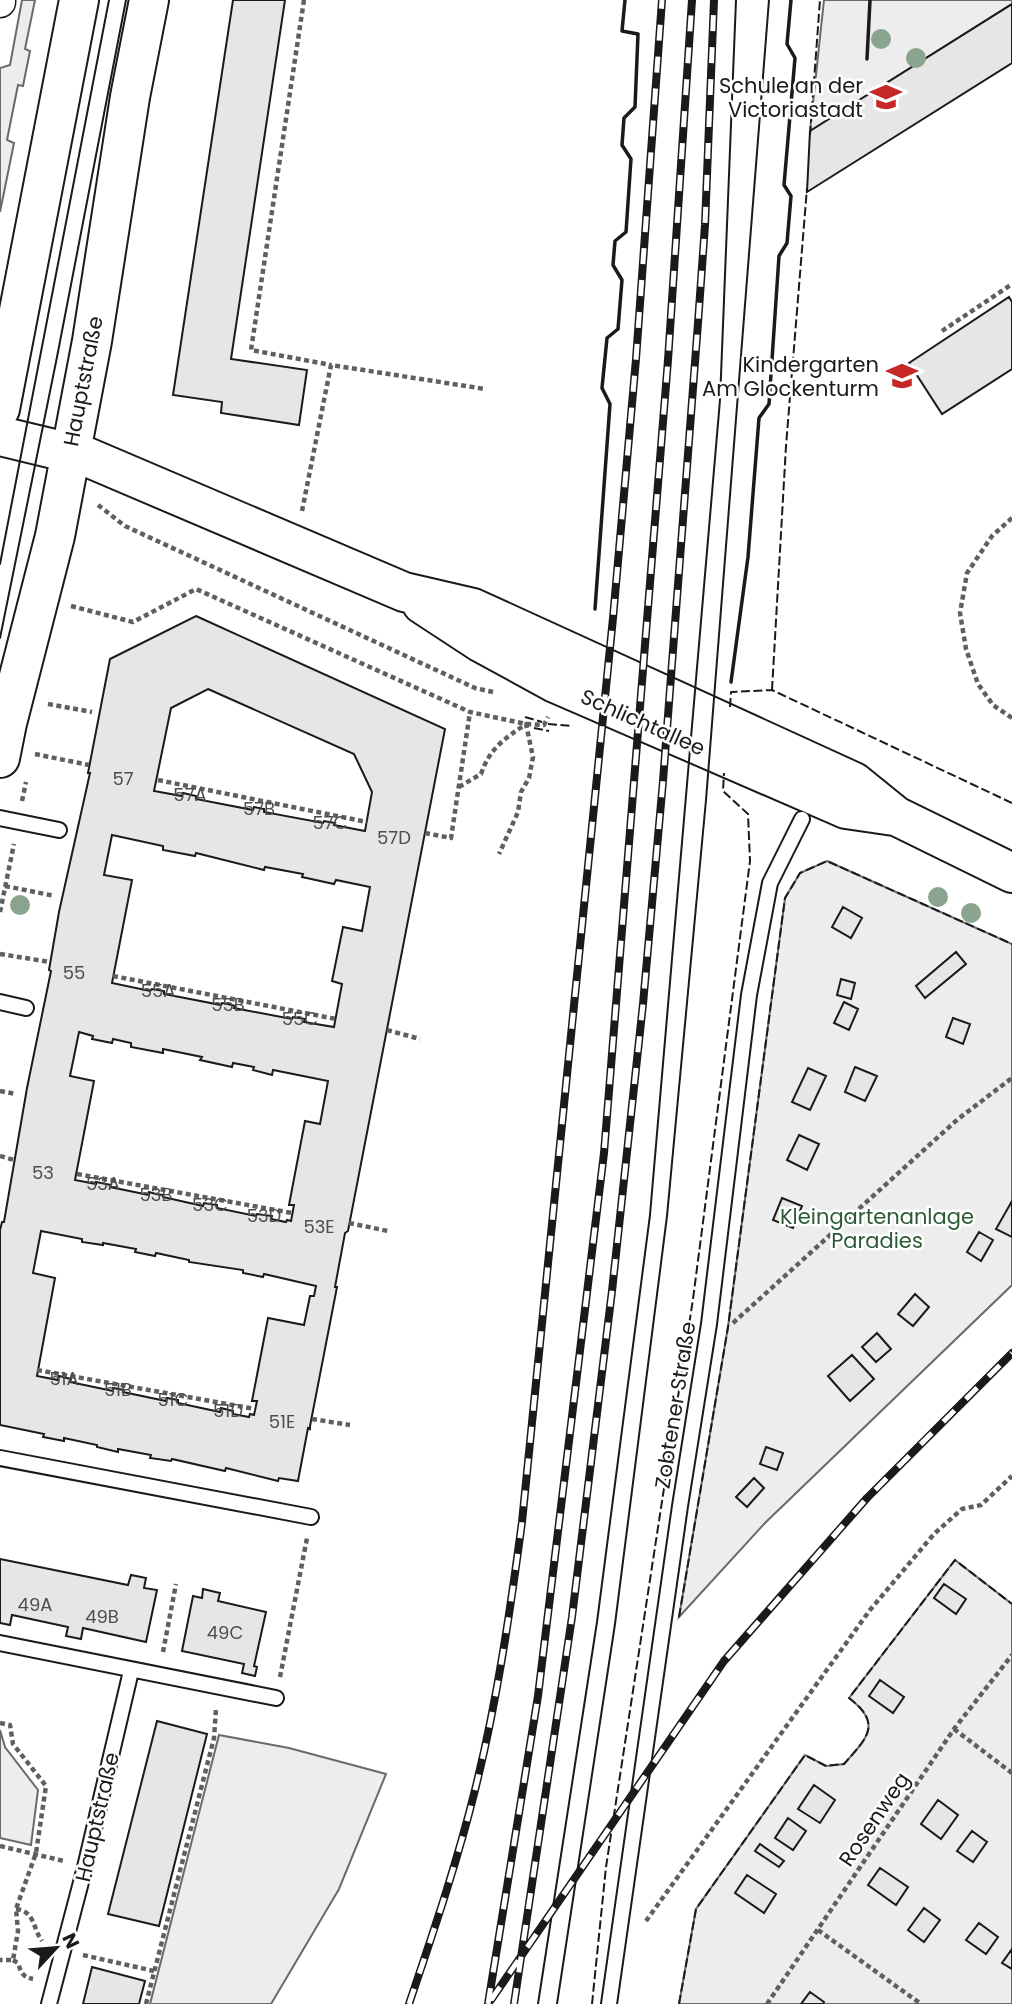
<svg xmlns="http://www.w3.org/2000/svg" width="1012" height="2004" font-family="Poppins,sans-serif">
  <rect width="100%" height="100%" fill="#fff"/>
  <path fill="#ededed" stroke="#6a6a6a" stroke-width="2" d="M22,0H35L25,49L30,51L23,86L18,85L7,140L14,143L0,212V68L10,65Z
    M824,0H1012V4L810,131Z
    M827,861L1012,944V1285L765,1523L679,1617L728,1327L785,898L800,873Z
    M955,1560L1012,1604V2004H679L696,1909L805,1755L826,1766L844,1764C867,1738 883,1724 849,1698Z
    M0,1730L5,1747L38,1790L31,1845L0,1838Z
    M219,1735L289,1748L386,1774L339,1889L271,2004H150Z"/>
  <path fill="#e6e6e6" stroke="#1a1a1a" stroke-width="2" fill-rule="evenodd" d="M233,0H285L231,359L307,370L299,425L221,413L222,402L173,395Z
    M1012,4V63L807,192L810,131Z
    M1009,297L1012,302V369L942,414L909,363Z
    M196,616L445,729L348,1231L345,1233L335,1287H337L310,1426V1429L308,1428L298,1481L279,1478L278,1481L226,1468L225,1471L172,1459L171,1461L150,1458L151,1455L118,1449V1452L97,1447V1445L64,1438V1441L43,1437L44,1434L0,1425V1230L2,1222H4L27,1088L51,971L49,970L59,912L90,773H88L110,659ZM208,689L354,754L372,792L365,831L334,825L335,823L324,821L323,823L264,812V809L254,807L253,810L196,799V796L183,793L182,796L154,791L171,708ZM112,835L163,846V850L195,856L196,853L264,870L265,867L303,874L302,877L334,884L336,880L370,887L362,931L343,927L332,981L342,984L334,1027L304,1022L305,1019L293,1017L292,1019L234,1008L235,1006L228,1004L222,1003L221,1005L164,994V991L152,989L150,991L112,983L132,880L104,875ZM79,1032L93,1036L92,1039L112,1043L113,1039L131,1043V1047L163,1053V1049L202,1057L200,1060L232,1067L233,1063L254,1067L253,1070L272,1075L273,1070L328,1081L320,1124L305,1121L289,1205H294L291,1221L287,1220L286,1222L271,1219L272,1216L257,1214L256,1216L217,1208V1205L204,1203L203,1206L163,1197V1195L156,1194L149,1192V1195L110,1187L111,1185L96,1182V1184L75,1180L94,1081L70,1076ZM41,1231L82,1239V1242L103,1245V1243L136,1249L135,1252L155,1256L156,1253L189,1260V1262L243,1270V1273L263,1277L264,1274L316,1286L314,1296H310L304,1325L268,1318L252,1401H257L254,1415L250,1414L249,1417L233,1414V1411L221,1408L220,1412L178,1403V1400L167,1398L166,1401L123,1392L124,1390L113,1388V1391L70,1382L71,1379L59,1376L58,1380L37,1376L55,1278L33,1273Z
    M843,907L862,918L851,938L832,927Z
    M956,952L966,964L925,998L916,986Z
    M841,979L855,983L851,999L837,995Z
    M844,1002L858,1009L849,1030L834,1023Z
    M953,1018L970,1024L963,1044L946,1037Z
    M855,1067L877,1076L865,1101L845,1092Z
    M808,1068L826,1076L810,1110L792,1102Z
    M799,1135L819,1144L807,1170L787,1160Z
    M782,1198L802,1206L793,1228L773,1220Z
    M1012,1201V1237L996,1229Z
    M979,1232L993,1240L981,1261L967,1252Z
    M915,1294L929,1307L913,1326L898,1314Z
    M877,1333L891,1349L876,1362L862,1347Z
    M852,1355L874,1379L850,1401L828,1376Z
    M766,1447L783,1453L777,1470L760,1464Z
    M754,1478L764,1488L747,1507L736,1497Z
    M0,1559L128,1585L131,1575L146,1578L144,1588L157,1590L146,1642L83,1628L81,1639L66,1636L68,1627L12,1615L10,1625L0,1623Z
    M944,1584L966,1599L956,1614L934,1598Z
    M203,1589L220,1593L218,1601L266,1612L254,1666L257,1667L255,1676L242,1673L244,1664L182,1651L193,1596L202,1598Z
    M880,1680L904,1697L893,1713L869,1696Z
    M157,1721L207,1734L159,1926L108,1914Z
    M814,1785L835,1800L820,1823L798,1809Z
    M938,1800L958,1815L941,1839L921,1824Z
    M788,1818L806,1831L793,1850L775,1838Z
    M972,1831L987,1842L973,1862L957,1851Z
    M760,1844L784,1861L779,1867L755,1851Z
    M880,1868L908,1887L896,1905L868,1885Z
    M747,1875L776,1894L764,1913L735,1893Z
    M924,1908L940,1920L924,1942L908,1930Z
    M979,1923L998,1937L986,1954L966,1940Z
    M1012,1949V1969L1002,1963Z
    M92,1967L145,1981L139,2004H83Z
    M810,1992L824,2002L823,2004H801Z"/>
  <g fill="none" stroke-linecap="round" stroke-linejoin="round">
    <defs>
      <path id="lane" d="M0,818L59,830
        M0,1002L26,1008
        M0,1458L311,1517
        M0,1643L276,1698
        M49,2004L85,1867L131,1671
        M609,2004L680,1506L709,1324L749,995L770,883L802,819"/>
      <path id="street" d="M0,2V0"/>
      <path id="secondary" d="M0,409L79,0
        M0,436L87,457L404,592L473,608L854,782L896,816L1012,873
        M422,604L480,642L555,683L846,809L894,816
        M0,758L7,723L55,536L92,341L130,97L149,0"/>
    </defs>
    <use href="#lane" stroke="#1a1a1a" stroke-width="18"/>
    <use href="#street" stroke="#1a1a1a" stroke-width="33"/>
    <use href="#secondary" stroke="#1a1a1a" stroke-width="42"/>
    <path stroke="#5f5f5f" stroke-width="4.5" stroke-dasharray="5 3.5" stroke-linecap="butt" d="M304,0L251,350L331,365
      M942,331L1012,284
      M98,505L125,526L475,688L493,692
      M302,511L331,365L485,389
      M1012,518L992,536L967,573L960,613L966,649L978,684L993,705L1012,718
      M71,606L133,622L196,589L470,712L526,724L544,725L548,717
      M48,704L92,712
      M35,754L89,765
      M158,780L367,822
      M459,787L481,774C490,748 504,739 526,724L533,757L529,778L521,792L518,812L499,854
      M22,801L26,782
      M425,833L451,838L470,712
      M5,886L55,896
      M0,912L14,844
      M0,954L50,962
      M113,976L336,1019
      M387,1030L420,1039
      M0,1091L16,1094
      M0,1156L14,1160
      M77,1174L292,1213
      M349,1223L388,1231
      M733,1323L958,1119L1012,1078
      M37,1370L255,1409
      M312,1419L350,1425
      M163,1652L176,1584
      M280,1677L307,1538
      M0,1723L10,1725L13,1744L46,1786L36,1853L16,1909L18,1931L13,1960H0
      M954,1729L1012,1773
      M0,1846L64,1861
      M16,1909C35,1911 33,1929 42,1941
      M646,1921L870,1610L934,1534L962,1509L981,1505L1012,1476
      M818,1930L921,2004
      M83,1955L154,1971
      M13,1960L18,1963C21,1973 23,1977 33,1979
      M146,2004L214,1738L216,1709
      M767,2004L954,1729L1012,1655"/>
    <use href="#lane" stroke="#fff" stroke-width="14"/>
    <use href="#street" stroke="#fff" stroke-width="30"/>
    <use href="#secondary" stroke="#fff" stroke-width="38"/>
    <path stroke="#1a1a1a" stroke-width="2" d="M0,564L109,0
      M0,638L57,357L126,0
      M538,2004L597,1622L650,1215L720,400L736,0
      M557,2004L615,1624L667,1216L706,800L769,0"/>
    <defs>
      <path id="rail" d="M491,2000L724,1661L867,1498L1012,1353
        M409,2004C433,1933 457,1863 475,1790C497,1702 510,1612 522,1522L613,618L636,359L662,0
        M488,2004L538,1696L604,1153L668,360L692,0
        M514,2004L572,1617L612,1291L643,1004L663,781L698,323L705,225L714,0"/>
    </defs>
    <use href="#rail" stroke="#1a1a1a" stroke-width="8"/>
    <use href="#rail" stroke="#fff" stroke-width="5" stroke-dasharray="16" stroke-linecap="butt"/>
    <path stroke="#1a1a1a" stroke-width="2" stroke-dasharray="9 3.5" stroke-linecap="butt" d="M810,135L820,0
      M772,690L786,446L807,188
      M730,707L731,692L772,690L1012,803
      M525,717L542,722
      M548,724L573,726
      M534,728L549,731
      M679,1617L728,1327L785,898L800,873L827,861L1012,944
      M592,2004L606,1867L693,1299L750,861L748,814L723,791L724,773
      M679,2004L696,1909L805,1755L826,1766L844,1764C867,1738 883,1724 849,1698L955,1560L1012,1604"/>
    <path stroke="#1a1a1a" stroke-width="3.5" d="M867,59L870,0
      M595,609L610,404L602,388L607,338L618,329L622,280L613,265L615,241L626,232L631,159L622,145L624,118L635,107L638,34L622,31L625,0
      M731,682L748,557L759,418L769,404L779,256L787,243L791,196L784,185L795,58L787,44L791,0"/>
  </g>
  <g fill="#8aa48f">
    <circle cx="881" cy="39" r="10"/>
    <circle cx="916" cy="58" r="10"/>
    <circle cx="938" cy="897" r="10"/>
    <circle cx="20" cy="905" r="10"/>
    <circle cx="971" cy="913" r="10"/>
  </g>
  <defs>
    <symbol id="school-bare" viewBox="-9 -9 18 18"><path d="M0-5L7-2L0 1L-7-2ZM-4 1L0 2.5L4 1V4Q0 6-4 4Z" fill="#c62828" stroke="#fff" stroke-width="2.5" paint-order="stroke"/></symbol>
  </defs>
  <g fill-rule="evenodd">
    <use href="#school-bare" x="864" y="75" width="44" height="44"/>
    <use href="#school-bare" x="880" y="354" width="44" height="44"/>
  </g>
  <g text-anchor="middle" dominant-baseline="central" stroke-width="5" stroke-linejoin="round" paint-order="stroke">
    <g font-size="18" fill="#4d4d4d">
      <text x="123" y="778">57</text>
      <text x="190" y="794">57A</text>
      <text x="259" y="808">57B</text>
      <text x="330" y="822">57C</text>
      <text x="394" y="837">57D</text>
      <text x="74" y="972">55</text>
      <text x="158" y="990">55A</text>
      <text x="228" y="1004">55B</text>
      <text x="300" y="1018">55C</text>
      <text x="43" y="1172">53</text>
      <text x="103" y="1183">53A</text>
      <text x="156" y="1194">53B</text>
      <text x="210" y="1204">53C</text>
      <text x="264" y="1215">53D</text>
      <text x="319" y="1226">53E</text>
      <text x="64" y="1378">51A</text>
      <text x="118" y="1389">51B</text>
      <text x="173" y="1399">51C</text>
      <text x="228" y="1410">51D</text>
      <text x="282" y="1421">51E</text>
      <text x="35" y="1604">49A</text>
      <text x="102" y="1616">49B</text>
      <text x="225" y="1632">49C</text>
    </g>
    <g font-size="21" fill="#1a1a1a" stroke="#fff" text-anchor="end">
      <text x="863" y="85">Schule an der<tspan x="863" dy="24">Victoriastadt</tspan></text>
      <text x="879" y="364">Kindergarten<tspan x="879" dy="24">Am Glockenturm</tspan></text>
    </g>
    <g font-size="21" fill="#1a1a1a" stroke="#fff">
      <text transform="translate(83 381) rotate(-79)">Hauptstraße</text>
      <text transform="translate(643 722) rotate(24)">Schlichtallee</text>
      <text transform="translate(675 1405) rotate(-81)">Zobtener Straße</text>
      <text transform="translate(97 1817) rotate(-77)">Hauptstraße</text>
      <text transform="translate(874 1819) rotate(-56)">Rosenweg</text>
    </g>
    <g font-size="21" fill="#2b5a34" stroke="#fff">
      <text x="877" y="1216">Kleingartenanlage<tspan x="877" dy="24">Paradies</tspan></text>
    </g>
  </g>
  <g transform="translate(56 1948) rotate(64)" stroke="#ffffff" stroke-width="5" paint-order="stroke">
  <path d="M0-5L12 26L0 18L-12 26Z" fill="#1a1a1a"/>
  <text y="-10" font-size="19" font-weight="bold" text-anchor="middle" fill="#1a1a1a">N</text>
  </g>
</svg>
